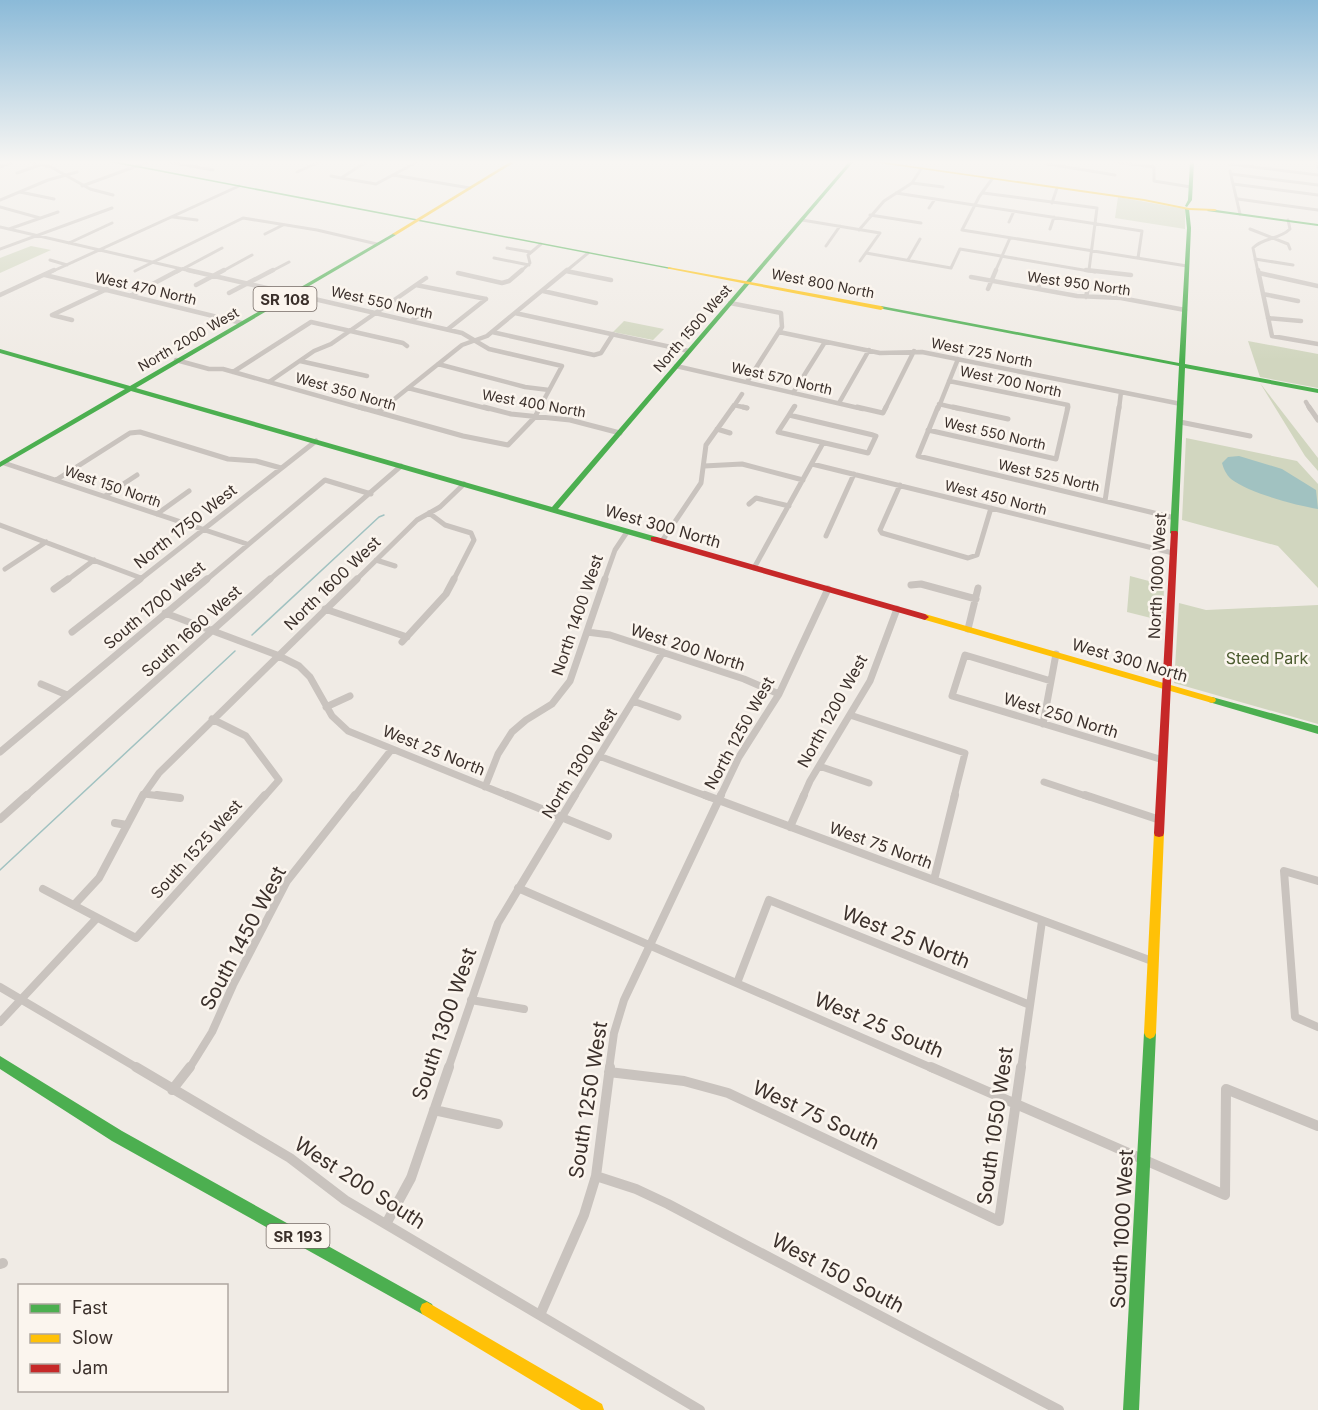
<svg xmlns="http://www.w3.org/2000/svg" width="1318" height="1410" font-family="Inter,sans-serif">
  <rect width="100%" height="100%" fill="#f0ebe5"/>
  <path fill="#d1d6bf" d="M1118,197L1185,209V229L1115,218Z
    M31,246L51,250L0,273V258Z
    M624,321L664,329L653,340L613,332Z
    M1248,341L1318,354V388L1260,377Z
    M1260,383L1318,458V471L1305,456Z
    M1186,438L1297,461L1318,484V588L1278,546L1182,520Z
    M1130,576L1164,585L1163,621L1127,612Z
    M1179,603L1206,610L1318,605V724L1174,683Z"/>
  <path fill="#a1c2c1" d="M1239,456L1282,469L1316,490L1318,509C1295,505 1249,493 1231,479C1226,474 1224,470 1222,463L1228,457Z"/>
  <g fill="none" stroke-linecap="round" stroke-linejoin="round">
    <path stroke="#a1c2c1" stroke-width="1.5" d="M252,635L379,517L384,515
      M0,870L235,651"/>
    <path stroke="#c9c3be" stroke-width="3" d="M31,162L51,167L90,189L113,195
      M169,162L213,170
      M1116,162L1154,167V181L1191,187
      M1317,162L1318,168
      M1048,164L1115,175
      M1229,164L1318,175
      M0,167L13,162
      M1230,171L1240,214
      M297,172L319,162
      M17,173L40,165
      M1231,174L1318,185
      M393,175L470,188
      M331,176L341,178L366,162
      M341,178L376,184L417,162
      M992,179L979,197L962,230L1187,266
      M912,183L943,187
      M1233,184L1318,195
      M82,186L148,162
      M20,192L54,199
      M896,193L1142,231L1138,258
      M983,193L1097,208L1089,270
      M1238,199L1318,210
      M0,200L48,180L77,172
      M1052,203L1057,188
      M0,207L40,218
      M929,208L935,199
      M870,215L921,223
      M173,217L197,220
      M802,220L880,233L860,261
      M1009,222L1014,211
      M0,227L195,272
      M9,229L58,212
      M1050,229L1054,217
      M1250,229L1288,244L1290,249
      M859,230L884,201L912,183L921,169
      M265,234L283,225
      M69,243L112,223
      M826,246L840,226
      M507,248L530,252
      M0,249L112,208
      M866,253L951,268L960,249L1095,272
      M494,258L529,265
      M1255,259L1293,265
      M50,260L67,265
      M908,260L920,239
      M135,271L243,218L317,230L377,244
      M566,271L570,272
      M51,272L239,186
      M177,272L222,248
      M221,272L252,255
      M270,272L289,262
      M520,272L530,263L528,255L541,244
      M565,272L588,253
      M995,272L1010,238
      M1258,272L1253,248C1263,237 1279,240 1290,229L1288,220"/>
    <path stroke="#c9c3be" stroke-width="4.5" d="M188,270L462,333L489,349L562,366L539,409
      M1086,270L1131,275
      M1258,270L1272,336L1318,344
      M566,271L611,280
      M458,273L502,283L509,281L522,270
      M1259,273L1318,286
      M45,275L242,323
      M971,277L1077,296L1121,298L1185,310
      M196,285L224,270
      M416,285L486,299
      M988,289L996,270
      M1038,289L1041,280
      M543,291L596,303
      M229,293L273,270
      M1263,294L1298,301
      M0,295L54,270
      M132,295L179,270
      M1086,297L1088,288
      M730,303L781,313L782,327L747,382
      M515,313L689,351
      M52,315L107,289
      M52,315L72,320
      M1268,318L1301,321
      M411,321L427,310
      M448,329L486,299
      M492,332L594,355L601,353L613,334
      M779,332L880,353L922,352L1181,404
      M176,360L209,369H223L365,409
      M300,361L367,376
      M438,364L525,387L549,390
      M676,366L863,409
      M233,372L311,322L403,343L407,346
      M949,381L1068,405L1067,409
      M269,382L314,351L331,344L426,278
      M408,388L489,409
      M793,393L825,342
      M1306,402L1310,409
      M839,403L869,350
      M939,404L960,409
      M734,405L747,408
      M382,409L462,345L487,336L567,270
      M732,409L742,394
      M793,409L795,406
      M885,409L914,351
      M938,409L958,359
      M1119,409L1121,392"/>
    <path stroke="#c9c3be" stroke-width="5" d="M359,407L463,436L508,445L535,417L540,407
      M484,407L511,414L570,420L620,433
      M743,407L747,408
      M857,407L883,413L886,407
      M938,407L918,456L1175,518
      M953,407L1008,419
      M1309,407L1318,420
      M379,411L384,407
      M789,415L873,435L876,436L868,453L778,432Z
      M789,415L794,407
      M1180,422L1250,436
      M717,429L730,433
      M928,430L1056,459L1068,407
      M4,463L247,544
      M812,464L1173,553
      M704,466L742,464L803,480
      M56,480L130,433L140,432L228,459L256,461L281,468
      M900,485L880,530L882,533L968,558L977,555L991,508
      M105,496L137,475
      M1105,501L1119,407
      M749,504L756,498L789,506
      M429,513L445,525L471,533L474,540L453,581
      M157,514L189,491
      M0,525L141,578
      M826,536L854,474
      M662,541L701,483L706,445L733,407
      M376,560L395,566
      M754,568L823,443
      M5,569L46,542
      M66,581L94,560
      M138,581L316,441
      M205,581L325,480L371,494
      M268,581L401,466
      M355,581L417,520L440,507L464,484
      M604,581L615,550L627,532"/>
    <path stroke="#c9c3be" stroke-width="7" d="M911,585L921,584L976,599
      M54,589L68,579
      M325,609L407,637
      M165,613L277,655L299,666L310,677L332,716L348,731L511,797
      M968,629L978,588
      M72,632L140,579
      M587,632L610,635L744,679L779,694
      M402,642L446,594L454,579
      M1051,681L965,655L952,696L1163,760
      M41,684L67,695
      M633,701L678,717
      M326,707L350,696
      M850,715L965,753L954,797
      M212,719L246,736L279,780L264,797
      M1043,724L1056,654
      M0,752L207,579
      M599,756L709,797
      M819,766L869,783
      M1044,782L1089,797
      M485,787L498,754L512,732L526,720L552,704L570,681L605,579
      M144,794L170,797
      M25,797L270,579
      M142,797L159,773L357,579
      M354,797L392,749
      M574,797L663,652
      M720,797L739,757L779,694L828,589
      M803,797L810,781L870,681L897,609"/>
    <path stroke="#c9c3be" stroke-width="8" d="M157,795L180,798
      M507,795L608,836
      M705,795L1152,961
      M1085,795L1160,820
      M0,819L27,795
      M115,823L127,825
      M790,827L804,795
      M934,880L955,795
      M1318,881L1284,871L1295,1017L1318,1027
      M518,888L934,1069
      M43,889L136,938L265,795
      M74,905L99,878L143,795
      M737,983L769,900L1030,1005
      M0,987L139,1069
      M471,1000L524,1009
      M0,1022L97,918
      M189,1069L212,1032L233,985L287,881L355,795
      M448,1069L498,923L575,795
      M609,1069L614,1033L624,1000L721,795
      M1021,1069L1042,921"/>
    <path stroke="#c9c3be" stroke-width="10" d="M136,1067L290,1158L345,1200L700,1410
      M931,1067L1225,1195L1226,1089L1318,1126
      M609,1072L684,1081L728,1093L999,1221L1021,1067
      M172,1090L190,1067
      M434,1110L498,1124
      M596,1176L636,1189L668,1204L1059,1410
      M386,1224L411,1178L449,1067
      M0,1264L3,1263
      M540,1315L584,1215L596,1176L610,1067"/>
    <path fill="#4caf50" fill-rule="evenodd" d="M109,162H118L672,268L670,269Z
      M849,162H853L558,509L657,537V541H651L131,391L0,467V462L125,389L0,353V349L130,386L394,233L396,235L136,388L552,507Z
      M1190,162H1194L1192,200L1187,207L1185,206L1188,200Z
      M1187,208L1189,209L1191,228L1185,364L1318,389V393L1185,368L1178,533L1174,535L1170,533L1179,366L878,308L881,306L1179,363L1187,228L1185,209Z
      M1209,209L1318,224V226L1207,211Z
      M1212,697L1318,726V734L1209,702L1208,700L1209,698Z
      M1150,1027L1154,1029L1156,1033L1139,1410H1123L1144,1033L1146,1029Z
      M0,1056L122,1131L432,1304L434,1309L432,1314L427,1316L422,1314L112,1141L0,1069Z"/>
    <path fill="#ffc107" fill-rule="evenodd" d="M510,162H515L396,235L392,234Z
      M872,162H883L1144,199L1189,208L1215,209L1217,210L1215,211L1189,210L1144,201Z
      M668,267L881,306L884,308L881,310L670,269H668Z
      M925,614L1212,697L1215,698L1216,700L1215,702L1212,703L922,619L921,617L922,615Z
      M1159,829L1163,830L1164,833L1156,1033L1154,1037L1150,1039L1146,1037L1144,1033L1154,833L1155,830Z
      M427,1302L602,1404L604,1410H581L422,1314L420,1309L422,1304Z"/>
    <path fill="#c62828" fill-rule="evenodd" d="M1171,531H1177L1178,533L1164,833L1163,836L1159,837L1155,836L1154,833Z
      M651,537H657L925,614L929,617L925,620L651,541Z"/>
  </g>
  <linearGradient id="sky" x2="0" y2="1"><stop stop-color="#8bbad8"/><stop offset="0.45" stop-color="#f8f6f3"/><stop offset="1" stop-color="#f8f6f3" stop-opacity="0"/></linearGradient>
  <rect width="1318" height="360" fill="url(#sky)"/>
  <g text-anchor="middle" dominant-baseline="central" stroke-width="5" stroke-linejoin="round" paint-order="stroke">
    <g font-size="14" fill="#3b302b" stroke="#fbf5ee">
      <text transform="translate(823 283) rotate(11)">West 800 North</text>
      <text transform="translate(1079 283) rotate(8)">West 950 North</text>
      <text transform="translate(146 288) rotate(13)">West 470 North</text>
      <text transform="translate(382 302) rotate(13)">West 550 North</text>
      <text transform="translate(692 328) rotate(-49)">North 1500 West</text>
      <text transform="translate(188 339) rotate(-30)">North 2000 West</text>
      <text transform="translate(982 352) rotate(11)">West 725 North</text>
      <text transform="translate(782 378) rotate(13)">West 570 North</text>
      <text transform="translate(1011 381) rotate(12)">West 700 North</text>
      <text transform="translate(346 391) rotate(16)">West 350 North</text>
      <text transform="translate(534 403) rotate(10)">West 400 North</text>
      <text transform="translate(995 433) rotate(13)">West 550 North</text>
      <text transform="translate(1049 475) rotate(13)">West 525 North</text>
      <text transform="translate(113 486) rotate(19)">West 150 North</text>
      <text transform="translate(996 497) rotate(14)">West 450 North</text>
    </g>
    <g fill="#fbf5ee" stroke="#756b66" stroke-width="1.5">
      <rect x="253.5" y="287" width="63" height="24" rx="4.5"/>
      <rect x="266.5" y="1224" width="63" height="24" rx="4.5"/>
    </g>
    <g font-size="15" font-weight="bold" fill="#3b302b">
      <text x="285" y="299">SR 108</text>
      <text x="298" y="1236">SR 193</text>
    </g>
    <g font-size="16" fill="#3b302b" stroke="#fbf5ee">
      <text transform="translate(185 526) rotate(-38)">North 1750 West</text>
      <text transform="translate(663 526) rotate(16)">West 300 North</text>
      <text transform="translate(1157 576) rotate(-87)">North 1000 West</text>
      <text transform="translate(332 583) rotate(-44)">North 1600 West</text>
      <text transform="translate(154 605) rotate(-40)">South 1700 West</text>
      <text transform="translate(577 615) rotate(-71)">North 1400 West</text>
      <text transform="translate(191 631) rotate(-42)">South 1660 West</text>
      <text transform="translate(688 647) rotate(18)">West 200 North</text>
      <text transform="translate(1130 660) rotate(16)">West 300 North</text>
      <text transform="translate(832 711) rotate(-61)">North 1200 West</text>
      <text transform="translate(1061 715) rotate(17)">West 250 North</text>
      <text transform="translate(739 733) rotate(-61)">North 1250 West</text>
      <text transform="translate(434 750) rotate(22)">West 25 North</text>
      <text transform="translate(579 763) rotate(-58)">North 1300 West</text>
      <text transform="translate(881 845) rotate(20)">West 75 North</text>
      <text transform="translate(196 849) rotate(-48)">South 1525 West</text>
    </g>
    <g font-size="16" fill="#4a5a2e" stroke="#fbf5ee">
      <text x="1267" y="658">Steed Park</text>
    </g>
    <g font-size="20" fill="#3b302b" stroke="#fbf5ee">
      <text transform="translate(906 937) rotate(22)">West 25 North</text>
      <text transform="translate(243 938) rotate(-62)">South 1450 West</text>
      <text transform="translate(444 1024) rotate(-71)">South 1300 West</text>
      <text transform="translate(879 1025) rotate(23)">West 25 South</text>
      <text transform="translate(588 1100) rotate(-81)">South 1250 West</text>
      <text transform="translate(816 1115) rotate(25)">West 75 South</text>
      <text transform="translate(995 1126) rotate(-82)">South 1050 West</text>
      <text transform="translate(360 1183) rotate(33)">West 200 South</text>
      <text transform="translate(1122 1229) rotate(-87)">South 1000 West</text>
      <text transform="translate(838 1273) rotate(28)">West 150 South</text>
    </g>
  </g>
  <rect x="18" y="1284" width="210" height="108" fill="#fbf5ee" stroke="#aea6a0" stroke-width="1.5"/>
  <rect x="30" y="1304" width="30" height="9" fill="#4caf50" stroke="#aea6a0" stroke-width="1.5"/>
  <text x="72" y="1314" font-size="18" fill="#3b302b">Fast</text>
  <rect x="30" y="1334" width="30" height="9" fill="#ffc107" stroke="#aea6a0" stroke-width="1.5"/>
  <text x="72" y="1344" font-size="18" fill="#3b302b">Slow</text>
  <rect x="30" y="1364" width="30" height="9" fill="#c62828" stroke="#aea6a0" stroke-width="1.5"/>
  <text x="72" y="1374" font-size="18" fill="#3b302b">Jam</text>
</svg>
